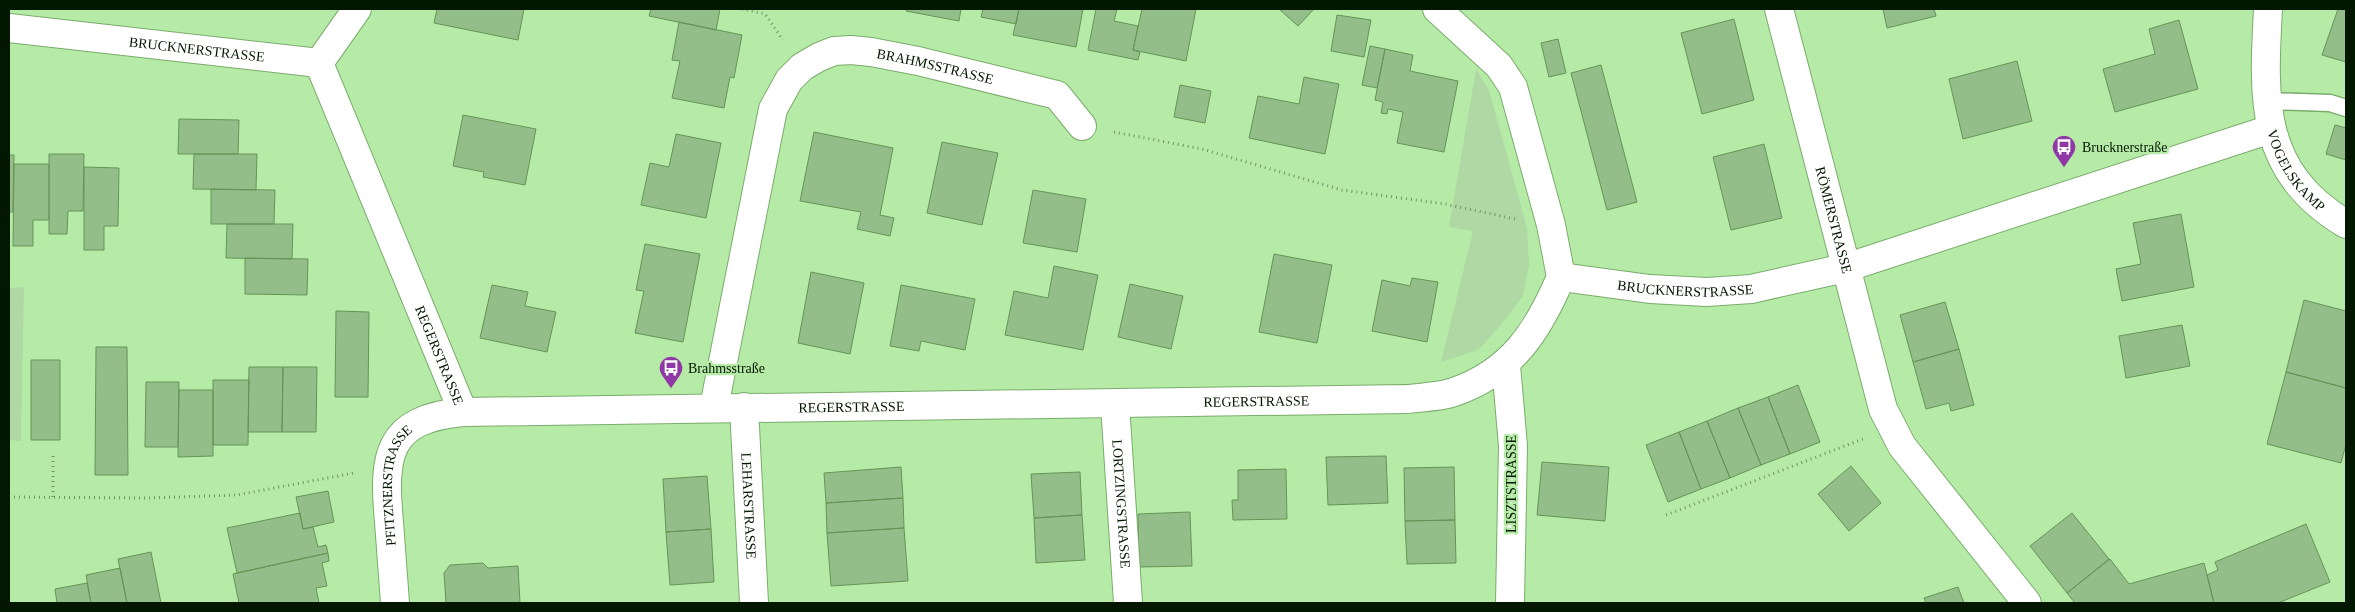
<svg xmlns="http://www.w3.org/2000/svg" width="2355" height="612" font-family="'Times New Roman',serif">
  <rect width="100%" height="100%" fill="#b6eba7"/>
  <path fill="#afd8a4" d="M1476,69L1489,90L1527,228L1529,265L1523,296L1501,325L1478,350L1441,362L1473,231L1449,227Z
    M24,287L21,441L9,440V288Z"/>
  <path fill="#94be89" stroke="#649556" d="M437,9H524L518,40L434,23Z
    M651,9H720L716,30L649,16Z
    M907,9H961L959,21L906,11Z
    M983,9H1019L1016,24L981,17Z
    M1019,9H1083L1076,47L1013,35Z
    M1096,9H1117L1114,21L1138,26L1133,50L1140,52L1138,60L1088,50Z
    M1142,9H1196L1186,61L1133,50Z
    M1279,9H1314L1298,26Z
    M1883,9H1934L1936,16L1887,28Z
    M2338,9H2346V62L2322,55Z
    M1337,15L1371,20L1364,57L1331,51Z
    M1734,19L1754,100L1702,114L1681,33Z
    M2179,20L2198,89L2115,112L2103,69L2155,54L2149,29Z
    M679,22L742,35L734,78L730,77L724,108L672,98L680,61L672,60Z
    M1558,39L1566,73L1549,77L1541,43Z
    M1370,46L1385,49L1377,88L1362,85Z
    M1385,49L1413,55L1410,71L1458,81L1444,152L1397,143L1403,112L1388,109L1387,114L1381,113L1383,102L1375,100Z
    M2017,61L2032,121L1963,139L1949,79Z
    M1601,65L1637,202L1607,210L1571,73Z
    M1304,77L1339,84L1325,154L1249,138L1258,96L1299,104Z
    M1180,85L1211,91L1205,123L1174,117Z
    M463,115L536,129L525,185L483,177L484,172L453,166Z
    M179,119L239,120L238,154H178Z
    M2335,125L2346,128V160L2326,154Z
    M814,132L893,148L880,215L894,218L890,236L857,229L861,212L800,201Z
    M676,134L721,143L706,218L641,205L650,163L669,167Z
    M942,142L998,153L982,225L927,213Z
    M1764,144L1782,218L1731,230L1713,157Z
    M49,154H84L83,211H68L67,234H49Z
    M194,154H257L256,190L193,189Z
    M9,155H14L13,212H9Z
    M14,164H49V220H33V246H13Z
    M84,167L119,168L118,226H104V250H84Z
    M211,189L275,190L274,224H211Z
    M1033,190L1086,199L1077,252L1023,243Z
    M2181,214L2194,287L2122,301L2116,269L2141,264L2133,223Z
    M227,224H293L292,259L226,258Z
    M645,244L700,254L683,342L635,333L644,291L636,290Z
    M1274,254L1332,265L1317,343L1259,332Z
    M245,258L308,259L307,295L245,294Z
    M1054,266L1098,275L1083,350L1005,335L1014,291L1048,298Z
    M811,272L864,283L850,354L798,343Z
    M1412,278L1438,282L1427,342L1372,331L1382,280L1410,286Z
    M1130,284L1183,296L1171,349L1118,337Z
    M492,285L528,292L525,306L556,312L547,352L480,338Z
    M901,285L975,299L965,350L921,341L919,351L890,346Z
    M2304,300L2346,311V388L2286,372Z
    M1945,302L1959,349L1913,362L1900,315Z
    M336,311L369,312L368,397H335Z
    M2182,325L2190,366L2126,378L2119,336Z
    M96,347H127L128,475H95Z
    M1959,349L1974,405L1951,411L1949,403L1926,409L1913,362Z
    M31,360H60V440H31Z
    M249,367H283L282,432H248Z
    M283,367H317L316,432H282Z
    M2286,372L2346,388V444L2341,463L2267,444Z
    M213,380H249L248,445H213Z
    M146,382H179L178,447H145Z
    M1798,385L1820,442L1790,454L1768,397Z
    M179,390H213V456L178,457Z
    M1768,397L1790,454L1761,465L1738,408Z
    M1738,408L1761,465L1730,478L1707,421Z
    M1707,421L1730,478L1701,489L1679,432Z
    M1679,432L1701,489L1668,502L1646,445Z
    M1386,456L1388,503L1328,505L1326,457Z
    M1542,462L1609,467L1605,521L1537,515Z
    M1851,466L1881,503L1849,531L1818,494Z
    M901,467L903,498L826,503L824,473Z
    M1454,467L1455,520L1405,521L1404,468Z
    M1286,469L1287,519L1233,520L1232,500H1238V470Z
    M1080,472L1082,515L1034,518L1031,474Z
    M707,476L711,529L666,532L663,479Z
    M328,491L334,522L303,529L296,497Z
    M903,498L904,528L827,533L826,503Z
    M1190,512L1192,566L1139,567L1138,514Z
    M300,513L303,529L313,527L318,547L326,545L328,553L237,573L227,528Z
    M2072,513L2109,559L2067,593L2030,546Z
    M1082,515L1085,560L1036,563L1034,518Z
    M1455,520L1456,563L1407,564L1405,521Z
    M2306,524L2330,582L2278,603H2214L2207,575L2218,570L2215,562Z
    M904,528L908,581L831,586L827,533Z
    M711,529L714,582L670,585L666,532Z
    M151,552L161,603H127L118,559Z
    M328,553L329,561L322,563L327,586L316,588L319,603H239L233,574Z
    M2110,559L2129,584L2204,563L2214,603H2075L2067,593Z
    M483,563L488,568L518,566L520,603H446L444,573L450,565Z
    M120,568L127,603H91L86,575Z
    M87,583L91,603H57L55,589Z
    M1958,587L1964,603H1926L1924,598Z"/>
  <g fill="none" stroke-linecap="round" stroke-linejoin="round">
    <defs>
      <path id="service" d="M2267,101L2330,103L2346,108"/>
      <g id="minor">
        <path d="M1437,9L1499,66L1513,87L1551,225L1561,277"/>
        <path id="s1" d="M1779,9L1883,409L1902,446L2027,603"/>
        <path id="s2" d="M2268,9C2263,100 2259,172 2346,224"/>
        <path id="s3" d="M9,28L319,63"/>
        <path id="s4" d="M319,63L463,412L1408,399C1423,397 1440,397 1454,392C1512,372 1538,331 1561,277"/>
        <path d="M319,63L357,9"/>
        <path id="s5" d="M1561,277L1650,289L1707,292L1751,289L1845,268L2271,129"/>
        <path d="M1506,365L1513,446L1510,603"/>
        <path id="s6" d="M1115,404L1128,603"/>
        <path id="s7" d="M714,407L773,109L789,80L802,67L819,57L834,51L851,50L871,52L918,61L1057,95L1082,126"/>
        <path id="s8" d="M744,407L754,603"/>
        <path id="s9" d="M395,603C393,576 391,549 389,522C383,456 386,419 463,412"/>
      </g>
    </defs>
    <use href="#service" stroke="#7aac6c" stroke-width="19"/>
    <use href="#minor" stroke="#7aac6c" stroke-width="30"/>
    <path stroke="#6e9564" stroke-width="3" stroke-dasharray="1 4" stroke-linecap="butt" d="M742,9L765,14L783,40
      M1114,132L1202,149L1342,190L1445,204L1515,219
      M9,497L147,498L237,495L354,473
      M53,497V455
      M1666,515L1863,439"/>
    <use href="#service" stroke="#fff" stroke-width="16"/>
    <use href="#minor" stroke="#fff" stroke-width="28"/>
  </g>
  <defs>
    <symbol id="bus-pin" viewBox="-11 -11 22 30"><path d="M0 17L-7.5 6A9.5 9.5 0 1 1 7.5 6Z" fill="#8f38a5" stroke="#b6eba7"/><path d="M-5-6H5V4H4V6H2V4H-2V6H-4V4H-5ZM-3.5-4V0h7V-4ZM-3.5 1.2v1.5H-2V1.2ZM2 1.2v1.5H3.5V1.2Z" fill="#fff"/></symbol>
  </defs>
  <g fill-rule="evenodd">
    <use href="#bus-pin" x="2050" y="133" width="28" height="38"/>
    <use href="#bus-pin" x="657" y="354" width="28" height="38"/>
  </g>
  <g text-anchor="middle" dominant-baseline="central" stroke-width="4.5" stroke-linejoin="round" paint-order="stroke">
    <g font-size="14" fill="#041701" stroke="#b6eba7">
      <text stroke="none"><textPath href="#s3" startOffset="189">BRUCKNERSTRASSE</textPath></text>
      <text stroke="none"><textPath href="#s7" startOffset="494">BRAHMSSTRASSE</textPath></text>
      <text stroke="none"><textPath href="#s2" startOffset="169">VOGELSKAMP</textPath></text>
      <text stroke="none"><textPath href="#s1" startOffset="218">RÖMERSTRASSE</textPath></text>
      <text stroke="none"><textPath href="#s5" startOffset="125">BRUCKNERSTRASSE</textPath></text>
      <text stroke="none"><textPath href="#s4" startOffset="316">REGERSTRASSE</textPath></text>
      <text stroke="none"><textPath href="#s4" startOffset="1171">REGERSTRASSE</textPath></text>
      <text stroke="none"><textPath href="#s4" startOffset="766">REGERSTRASSE</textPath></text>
      <text transform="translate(1511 484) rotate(-90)">LISZTSTRASSE</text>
      <text stroke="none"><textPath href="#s9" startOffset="120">PFITZNERSTRASSE</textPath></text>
      <text stroke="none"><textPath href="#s6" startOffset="100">LORTZINGSTRASSE</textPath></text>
      <text stroke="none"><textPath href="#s8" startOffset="99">LEHARSTRASSE</textPath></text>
    </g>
    <g font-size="14" fill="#041701" stroke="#b6eba7" text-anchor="start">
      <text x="2082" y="147">Brucknerstraße</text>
      <text x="688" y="368">Brahmsstraße</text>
    </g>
  </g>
  <rect width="2355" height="612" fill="none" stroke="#041701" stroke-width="20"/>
</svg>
